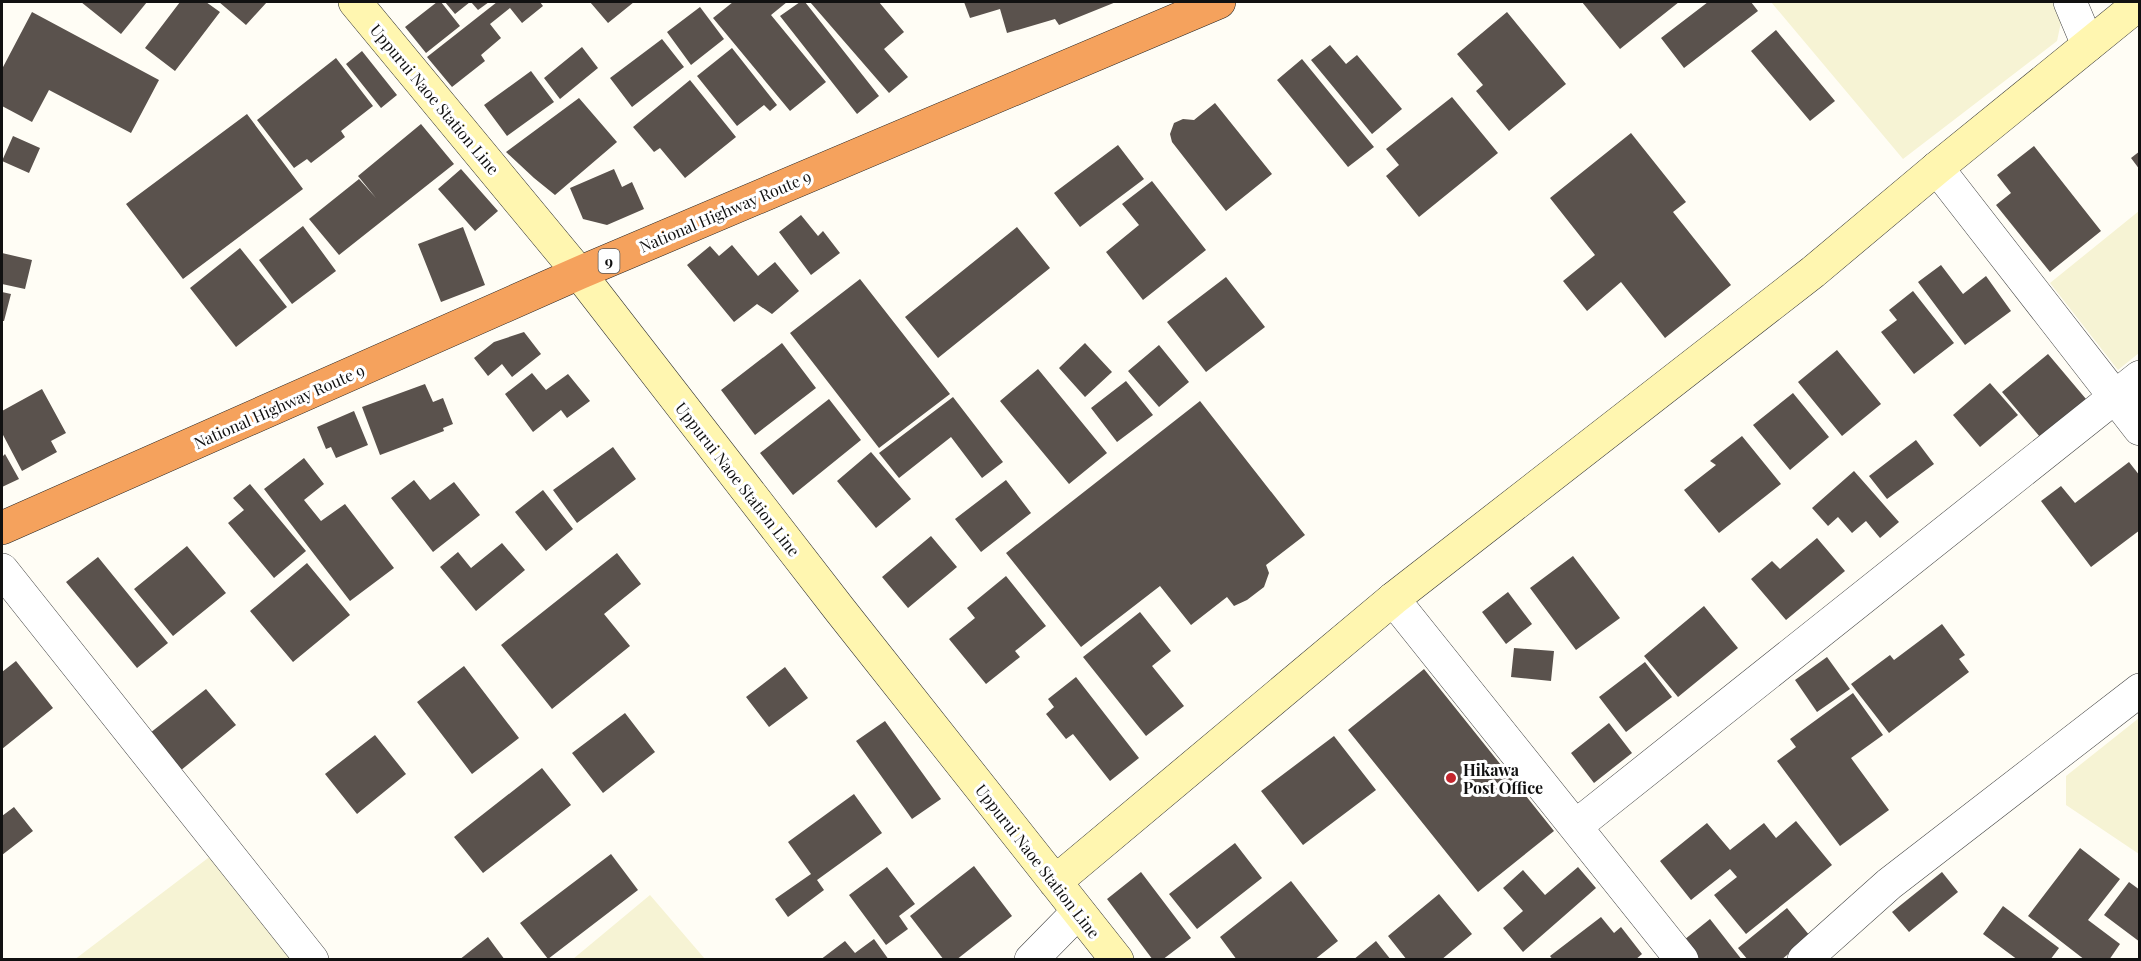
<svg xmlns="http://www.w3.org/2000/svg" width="2141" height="961" font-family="'Playfair Display',serif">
  <rect width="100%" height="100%" fill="#fffdf5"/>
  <path fill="#f6f3d4" d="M1771,2H2058L2063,13L2057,41L1903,159Z
    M2139,211V353L2118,370L2050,283Z
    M2139,718V854L2066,805V776Z
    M212,855L294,960H74Z
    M650,895L705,959H573Z"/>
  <path fill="#5a524d" d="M81,2H147L121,34Z
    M180,2H206L220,12L175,71L145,48Z
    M219,2H267L246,25Z
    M437,2H441L460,26L426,53L405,27Z
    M445,2H470L455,14Z
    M471,2H489L478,10Z
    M497,2H540L543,6L522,23L510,8L490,24L501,38L481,55L485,61L452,87L427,57Z
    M590,2H634L608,23Z
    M733,2H787L771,15L826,82L790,111L713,18Z
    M800,2H805L879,96L857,114L780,16Z
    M810,2H879L904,32L884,49L908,77L889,93Z
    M964,2H1116L1059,25L1055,19L1007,33L1000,9L970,18Z
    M1582,2H1679L1620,49Z
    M1708,2H1751L1758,11L1684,68L1661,38Z
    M700,7L724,39L691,65L667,32Z
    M32,12L159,80L131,133L49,90L32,122L2,106V69Z
    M1507,12L1566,84L1509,131L1476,91L1483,85L1457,54Z
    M1776,30L1835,101L1810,121L1751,51Z
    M662,39L684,67L632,107L610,78Z
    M1330,45L1346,64L1357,55L1402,109L1372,134L1311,60Z
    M582,47L598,68L560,99L544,78Z
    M732,48L777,105L770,111L764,105L737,126L697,76Z
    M362,51L397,95L381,108L346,64Z
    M336,58L373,106L341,131L345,137L311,163L307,159L294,168L257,120Z
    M1302,59L1374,147L1348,167L1277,80Z
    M531,71L554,102L507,136L484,105Z
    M690,80L736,137L685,178L660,148L654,152L633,127Z
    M1452,97L1498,153L1419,217L1386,176L1399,165L1386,149Z
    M579,98L617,142L555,195L534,178L506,152Z
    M1215,103L1272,174L1226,211L1172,142L1170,134L1174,123L1183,119L1194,120Z
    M247,114L303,189L183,279L126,204Z
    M421,124L454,164L339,255L309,219L359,179L376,198L358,176Z
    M1631,133L1686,202L1673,212L1731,285L1665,338L1621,282L1587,311L1563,281L1595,255L1550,198Z
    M13,136L40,148L29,173L2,161Z
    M1118,145L1144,179L1080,227L1054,193Z
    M2034,146L2101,231L2050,272L1996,205L2011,193L1997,175Z
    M2140,151V170L2131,158Z
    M461,169L498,211L475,231L438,189Z
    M614,169L622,187L632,182L644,209L607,225L583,219L570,188Z
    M1152,181L1206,250L1143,300L1106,252L1139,225L1122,204Z
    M801,215L818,236L823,231L840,253L811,275L779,232Z
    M303,226L336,271L292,304L259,260Z
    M463,227L485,285L441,302L418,244Z
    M1017,227L1050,268L938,358L905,317Z
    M732,245L758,276L775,262L799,291L772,314L757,304L734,322L687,265L710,246L719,256Z
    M240,248L287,307L236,347L190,288Z
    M2,253L32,260L25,289L2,284Z
    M1941,265L1963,294L1986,276L2011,311L1965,345L1918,282Z
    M1226,277L1265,327L1206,372L1167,322Z
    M860,279L950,394L879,448L790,333Z
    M1913,291L1954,343L1914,374L1881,332L1897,320L1889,310Z
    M2,292L11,294L4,321H2Z
    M524,332L541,354L512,377L502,364L488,376L474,358L494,342Z
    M782,343L816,388L755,435L721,390Z
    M1085,343L1112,372L1085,397L1059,368Z
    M1159,345L1189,382L1159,407L1128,371Z
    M1837,350L1881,404L1842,436L1798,382Z
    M2048,354L2086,399L2040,437L2002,392Z
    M1038,369L1107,453L1069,484L1000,401Z
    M532,373L546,390L568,374L590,401L567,418L561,410L533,432L505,394Z
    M1126,381L1153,415L1117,442L1091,408Z
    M1990,383L2018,415L1980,447L1953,415Z
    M425,384L433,402L443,398L453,424L443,428L444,431L380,455L362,407Z
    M42,389L66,433L51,441L57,452L22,471L2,433V411Z
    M1793,393L1829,437L1790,470L1753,425Z
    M953,397L1003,462L982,478L951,437L899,478L879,453Z
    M829,399L861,440L793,495L760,453Z
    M1200,401L1305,535L1266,565L1269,573L1264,587L1247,600L1234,606L1227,597L1191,625L1160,586L1081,647L1006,553Z
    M354,411L368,445L336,458L331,447L326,449L317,427Z
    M1742,436L1781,484L1719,533L1684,490L1716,465L1710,461Z
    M1916,440L1934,464L1887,499L1869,476Z
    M613,447L636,479L577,523L553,490Z
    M871,452L911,499L876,528L837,481Z
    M5,454L19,479L2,487V457Z
    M304,458L324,484L304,500L321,521L345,504L394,568L350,601L264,489Z
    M2129,462L2140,476V530L2091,567L2041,501L2061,486L2075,503Z
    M1854,471L1899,522L1880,538L1866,521L1852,533L1838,517L1828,526L1812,508Z
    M414,480L430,500L454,482L480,515L433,552L391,498Z
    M1006,480L1031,513L981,552L955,519Z
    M250,484L306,551L274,578L228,523L244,510L233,498Z
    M543,490L573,529L546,551L515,512Z
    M931,536L957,567L908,608L882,577Z
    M1817,538L1845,571L1786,620L1751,579L1772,561L1780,569Z
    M502,543L525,570L476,611L440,567L458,552L471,568Z
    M187,546L226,593L173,636L134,589Z
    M617,553L641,584L604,614L630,646L552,709L501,645Z
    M1573,556L1620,618L1576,650L1530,588Z
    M98,557L168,643L137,668L66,582Z
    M307,563L350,615L293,662L250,611Z
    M1006,576L1046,626L1015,651L1020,657L986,684L949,639L975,618L967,608Z
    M1508,592L1532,624L1506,644L1482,612Z
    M1704,606L1738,648L1678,697L1644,656Z
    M1140,612L1171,651L1152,666L1184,706L1146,736L1083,657Z
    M1942,624L1965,655L1959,659L1969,672L1889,733L1851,684L1890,655L1894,660Z
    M1514,648L1554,651L1551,681L1511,677Z
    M1827,657L1850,689L1817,712L1795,680Z
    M16,661L53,708L2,749V672Z
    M1645,662L1672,697L1626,732L1599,697Z
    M464,666L519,738L472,774L417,702Z
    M785,667L808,698L769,727L746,697Z
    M1424,669L1554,831L1478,892L1348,730Z
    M1076,677L1139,758L1110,781L1073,734L1066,739L1046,714L1054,707L1048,699Z
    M206,689L236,725L180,771L150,733Z
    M1853,693L1883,735L1851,758L1889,810L1840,846L1777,761L1796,747L1790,739Z
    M625,713L655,752L603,793L572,753Z
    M885,721L941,799L912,819L856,741Z
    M1609,723L1632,753L1594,783L1571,753Z
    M375,735L406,774L357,814L325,774Z
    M1334,736L1376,790L1303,845L1261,791Z
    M542,768L571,805L483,873L454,837Z
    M854,794L882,833L817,880L824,890L788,917L775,899L811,874L788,842Z
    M14,807L33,831L2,855V816Z
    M1796,821L1832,865L1746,934L1714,895L1737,877L1730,869L1691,900L1660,861L1707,823L1730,850L1764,823L1776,838Z
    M1235,843L1262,878L1197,929L1169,894Z
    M2080,848L2120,879L2088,920L2120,944L2109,960H2085L2028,916Z
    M611,854L638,890L548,959L520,923Z
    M974,866L1012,916L956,960H944L910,916Z
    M887,867L915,904L899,916L908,929L886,945L849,895Z
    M1578,867L1596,888L1523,952L1503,928L1523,911L1503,888L1523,870L1545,895Z
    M1141,872L1191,938L1162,960H1153L1107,899Z
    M1942,872L1958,892L1909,932L1892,912Z
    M1291,881L1338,941L1314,960H1237L1220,937Z
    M2129,882L2140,890V942L2104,915Z
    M1439,894L1472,934L1441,960H1407L1388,936Z
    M2003,906L2059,948L2050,960H2018L1983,934Z
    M1787,908L1810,936L1781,960H1748L1738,948Z
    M1601,917L1614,933L1621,927L1642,954L1635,960H1553L1550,956Z
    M1710,919L1742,960H1700L1684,940Z
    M488,937L505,960H459Z
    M874,939L889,960H820L845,941L855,953Z
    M1376,941L1391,960H1353Z"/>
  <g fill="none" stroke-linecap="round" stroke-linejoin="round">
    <defs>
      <path id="street" d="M2070,2L2088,45
        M1937,168L2140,429
        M2,570L312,960
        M1393,599L1682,960
        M1576,826L2140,377
        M1031,960L1078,912
        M1804,960L1889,884L2140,690"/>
      <path id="secondary" d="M355,2L579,273L840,610L1117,960
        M1055,882L1393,599L1813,272L1937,168L2140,3"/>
      <path id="highway" d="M2,528L579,273L1219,2"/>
    </defs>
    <use href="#street" stroke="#444" stroke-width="34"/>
    <use href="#secondary" stroke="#333" stroke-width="34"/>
    <use href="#highway" stroke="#222" stroke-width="34"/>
    <use href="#street" stroke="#fff" stroke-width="33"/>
    <use href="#secondary" stroke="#fff6b0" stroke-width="33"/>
    <use href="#highway" stroke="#f5a25d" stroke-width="33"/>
  </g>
  <circle fill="#c4262e" stroke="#fff" stroke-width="2" cx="1451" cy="778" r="6"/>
  <g text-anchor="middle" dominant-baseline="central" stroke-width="6" stroke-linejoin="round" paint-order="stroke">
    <rect fill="#fff" stroke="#585858" stroke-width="1.5" x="598.5" y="249" width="21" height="24" rx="4.5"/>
    <g font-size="15" font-weight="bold" fill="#111">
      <text x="609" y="261">9</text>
    </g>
    <g font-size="16" fill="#111" stroke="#fff">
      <text transform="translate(435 99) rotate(50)">Uppurui Naoe Station Line</text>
      <text transform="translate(725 211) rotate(-23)">National Highway Route 9</text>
      <text transform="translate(279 406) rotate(-24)">National Highway Route 9</text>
      <text transform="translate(738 479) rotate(52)">Uppurui Naoe Station Line</text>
      <text transform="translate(1038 861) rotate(52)">Uppurui Naoe Station Line</text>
    </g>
    <g font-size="16" font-weight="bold" fill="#111" stroke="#fff" text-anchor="start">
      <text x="1463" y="769">Hikawa<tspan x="1463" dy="18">Post Office</tspan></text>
    </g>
  </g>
  <rect width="2141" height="961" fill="none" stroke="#111111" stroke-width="6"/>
</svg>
